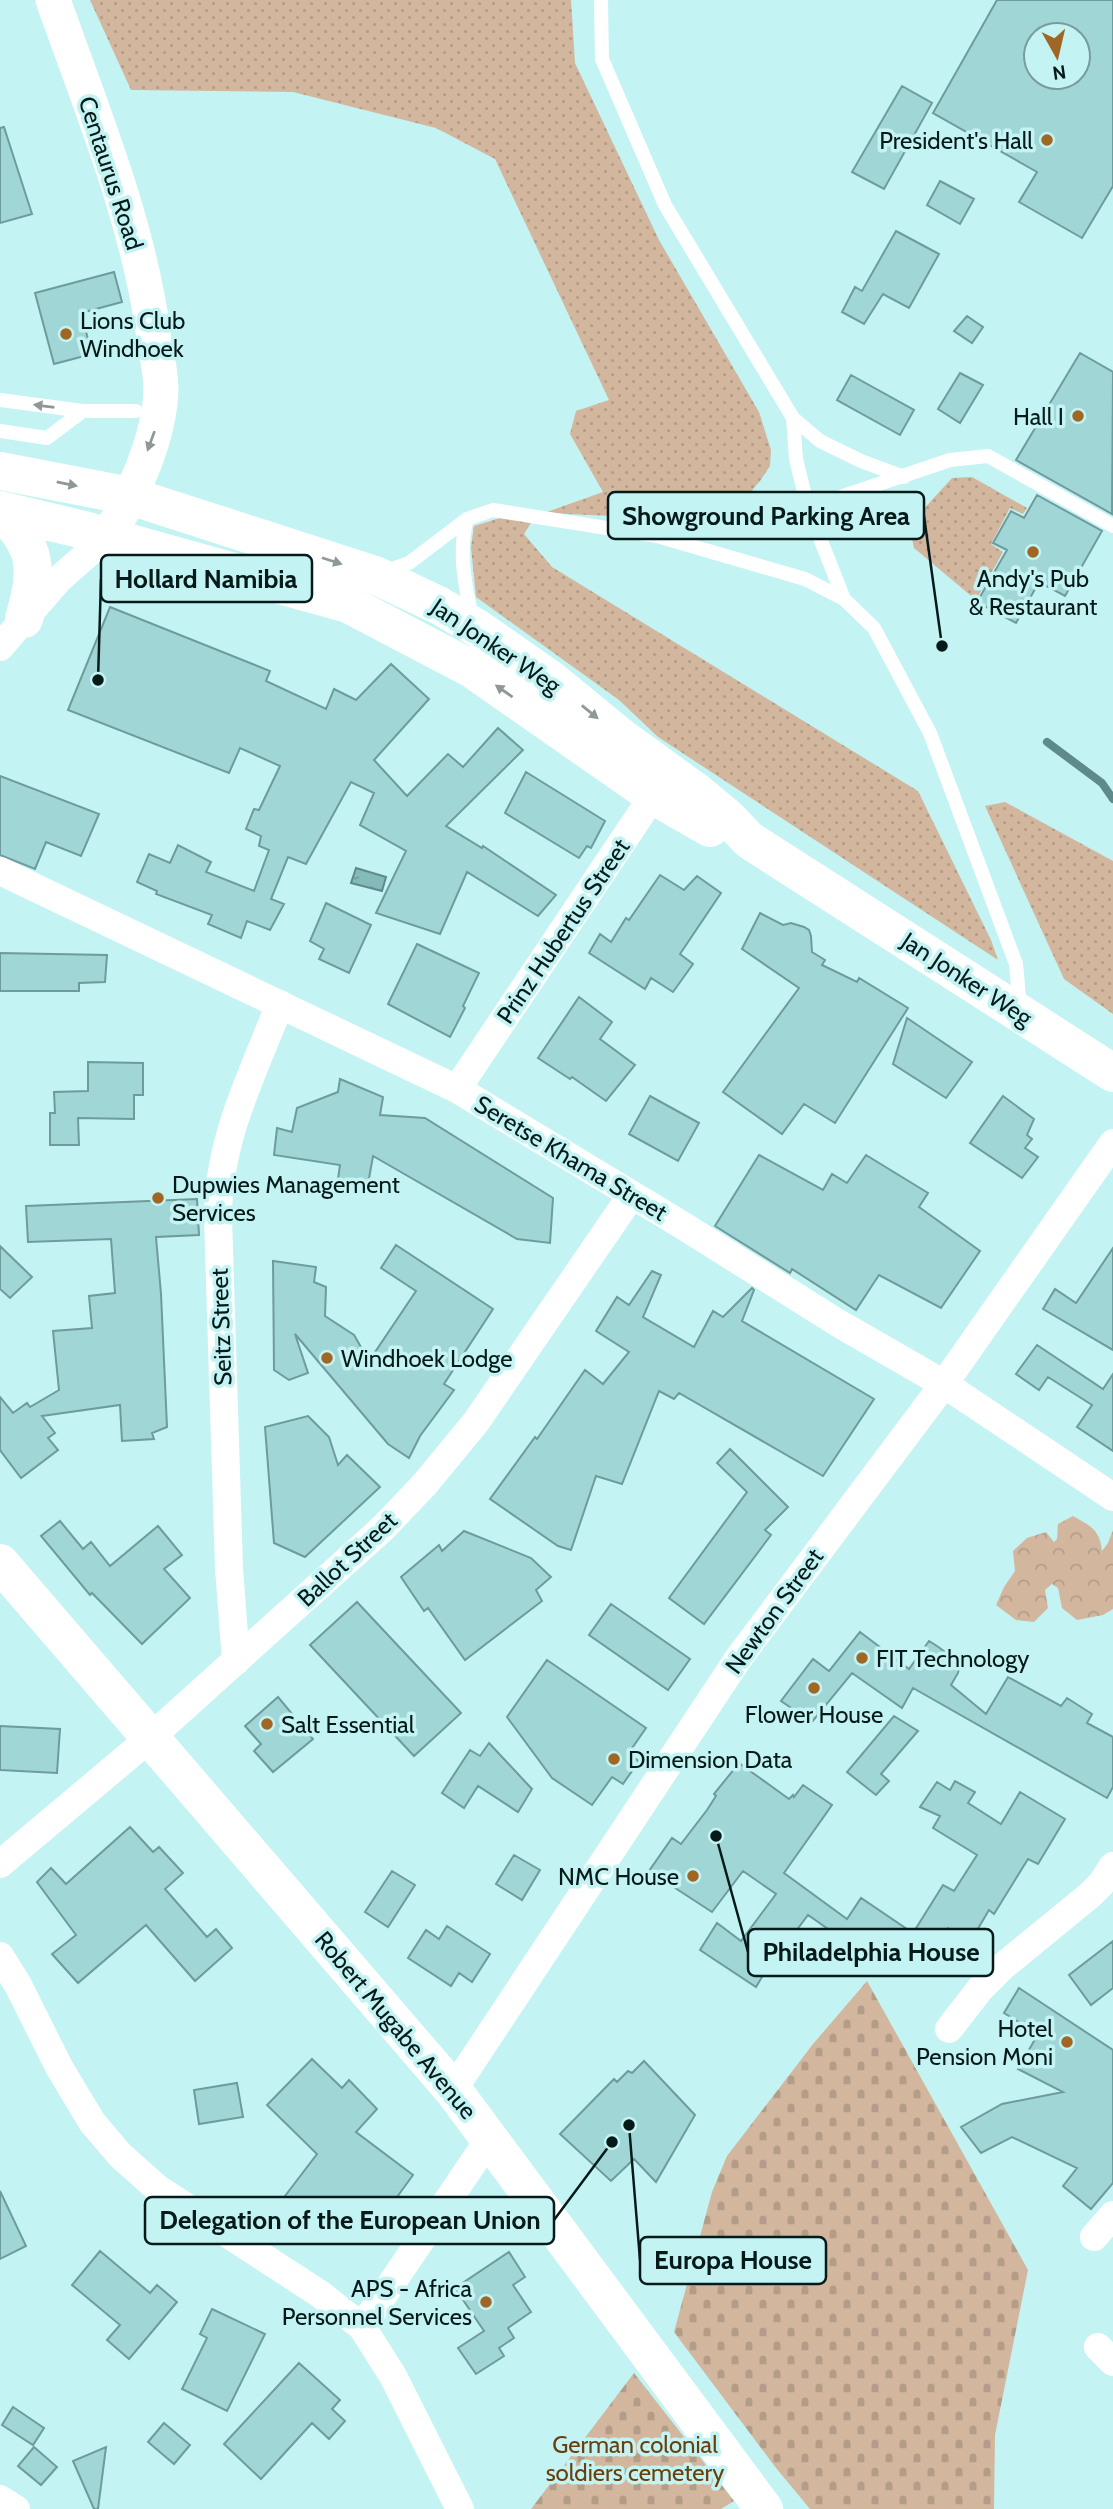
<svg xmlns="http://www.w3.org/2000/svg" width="1113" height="2509" font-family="Cabin,sans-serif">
  <defs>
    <pattern id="green-dots" width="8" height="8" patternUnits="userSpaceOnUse" patternTransform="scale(1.75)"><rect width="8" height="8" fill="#d2b79e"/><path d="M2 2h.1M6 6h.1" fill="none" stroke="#b39d88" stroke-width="1.8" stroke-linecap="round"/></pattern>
    <pattern id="forest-crowns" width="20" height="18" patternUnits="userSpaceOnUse" patternTransform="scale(1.75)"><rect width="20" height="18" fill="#d2b79e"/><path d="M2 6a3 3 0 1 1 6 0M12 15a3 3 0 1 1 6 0" fill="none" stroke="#b39d88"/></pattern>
    <pattern id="cemetery-stones" width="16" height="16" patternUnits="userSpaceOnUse" patternTransform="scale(1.75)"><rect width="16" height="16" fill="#d2b79e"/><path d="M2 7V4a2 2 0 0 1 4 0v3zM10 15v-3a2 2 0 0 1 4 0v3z" fill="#b39d88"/></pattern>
    <pattern id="water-ripples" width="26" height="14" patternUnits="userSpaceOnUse" patternTransform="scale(1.75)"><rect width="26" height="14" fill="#85babb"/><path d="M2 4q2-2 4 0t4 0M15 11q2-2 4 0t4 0" fill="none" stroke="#719fa0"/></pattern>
  </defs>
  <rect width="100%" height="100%" fill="#c4f3f4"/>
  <path fill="url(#green-dots)" d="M90,0H571L575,63L659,240L759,412L771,450L770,466L760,481L748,495L730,506L658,518L544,513L603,492L570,434L576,411L609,400L495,159L436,128L293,92L131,90Z
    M972,477L1027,508L1023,514L1010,508L991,544L1003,552L976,600L914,548L909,525L952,478Z
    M503,517L531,523L524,534L552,567L918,791L991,940L998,960L658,737L619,700L476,597L471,547L474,526Z
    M1005,802L1113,861V1014L1064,979L985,806Z"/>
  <path fill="url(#forest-crowns)" d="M1073,1516C1091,1526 1100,1530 1102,1551L1108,1543L1113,1530V1609L1103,1615L1077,1620L1062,1608L1058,1588L1052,1584L1045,1590L1048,1608L1034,1622L1016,1620L996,1605L1004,1587L1015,1571L1013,1551L1027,1538L1046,1532L1054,1542L1057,1539L1058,1524Z"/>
  <path fill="url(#cemetery-stones)" d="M867,1981L1028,2270L995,2435L994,2509H810L776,2468L674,2332L712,2192L727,2156L813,2044Z
    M634,2373L734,2501L721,2509H531Z"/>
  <path fill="url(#water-ripples)" stroke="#5f8a8b" stroke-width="2" d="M356,868L386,877L382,891L351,883Z"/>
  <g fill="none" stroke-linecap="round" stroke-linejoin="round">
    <path stroke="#5f8a8b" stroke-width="8" d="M1047,742L1102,783L1113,799"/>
  </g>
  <path fill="#a1d6d7" stroke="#6e9b9c" stroke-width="2" fill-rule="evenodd" d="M997,0H1113V186L1082,238L1019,202L1037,172L933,113ZM1036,35H1078V77H1036Z
    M902,86L932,103L884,189L852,172Z
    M4,127L32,214L0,223V128Z
    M940,181L974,199L960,224L927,205Z
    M896,231L939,254L909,308L883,294L864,324L842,312L855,287L862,291Z
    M114,272L122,302L81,313L92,354L54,364L35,293Z
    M967,316L983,327L972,343L954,331Z
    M1080,353L1113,372L1112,514L1016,460Z
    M960,373L983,385L960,423L938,409Z
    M851,375L914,410L900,435L837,400Z
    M1037,495L1102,531L1065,596L1039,582L1016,623L977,602L1007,550L993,543L1011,511L1024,518Z
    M110,607L270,671L266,681L326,709L334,689L356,700L391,664L429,699L374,760L407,796L448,754L463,767L498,728L523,750L446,826L482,848L483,846L556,895L538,916L467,872L440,934L376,913L406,851L360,825L374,793L351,782L306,864L288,857L271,899L284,904L270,930L247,921L241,938L208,924L212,915L156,894L157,891L137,882L149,854L170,863L178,845L211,862L206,872L254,891L269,850L259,846L261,836L246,829L254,809L259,810L280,766L240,748L229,773L68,710Z
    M526,772L605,821L591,848L587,846L579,858L505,813Z
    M0,776L99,814L81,856L46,842L35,869L0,855Z
    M660,875L684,890L697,876L721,893L680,954L693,964L673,992L651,978L645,989L589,953L600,934L611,942L626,918L629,920Z
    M326,903L371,925L349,973L319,959L324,949L310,941Z
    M760,913L783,925L791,923L804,927L809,930L811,936L812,952L825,960L822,965L857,982L859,978L908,1008L835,1123L804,1104L782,1134L723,1092L799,988L742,949Z
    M417,944L479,973L463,1006L465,1008L450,1037L388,1004Z
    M0,953L107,955L105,982L79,983V991H0Z
    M579,997L612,1022L600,1039L635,1065L606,1101L572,1077L570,1079L538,1058Z
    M907,1018L972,1062L946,1098L893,1064Z
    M88,1062L143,1063V1095H134V1119L78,1118L79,1145H50V1113H55L54,1092L88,1091Z
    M340,1079L383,1097L380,1115L425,1118L553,1198L550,1243L517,1239L373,1156L368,1184L338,1179L340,1165L274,1155L277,1128L292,1132L297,1108L338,1092Z
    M650,1096L699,1123L678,1161L629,1134Z
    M1003,1096L1034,1119L1027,1135L1032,1139L1025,1148L1038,1157L1022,1178L970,1143Z
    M759,1155L823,1190L832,1174L847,1183L866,1155L928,1193L919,1207L980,1251L941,1308L879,1275L856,1310L792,1269L790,1273L715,1226Z
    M197,1199L199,1235L156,1237L161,1294L167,1427L152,1433L154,1439L122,1441L120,1405L42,1416L55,1433L48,1438L58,1450L21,1478L0,1450V1397L13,1413L27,1403L30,1407L59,1390L53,1331L92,1328L89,1296L115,1293L111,1239L28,1242L26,1206Z
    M396,1245L493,1309L444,1384L454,1390L420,1436L409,1458L388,1444L295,1334L308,1373L289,1380L274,1370L273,1261L316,1267L314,1282L326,1287L325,1316L354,1335L369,1361L416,1291L381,1268Z
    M0,1246L32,1277L10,1298L0,1289Z
    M1113,1248V1350L1043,1309L1055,1289L1076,1303Z
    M652,1271L661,1275L643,1317L694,1347L713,1311L723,1317L752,1288L754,1290L742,1321L874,1399L823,1476L679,1393L674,1399L659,1391L622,1484L596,1476L571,1550L558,1546L490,1499L535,1437L537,1439L585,1370L603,1384L629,1352L596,1331L617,1297L629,1305Z
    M1037,1345L1103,1389L1113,1374V1451L1077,1427L1092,1405L1048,1377L1039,1390L1016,1374Z
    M308,1416L329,1437L338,1465L347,1455L380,1487L305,1557L274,1543L265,1427Z
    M730,1449L788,1507L765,1530L771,1535L704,1624L669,1598L747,1492L717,1463Z
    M60,1521L83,1549L91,1542L110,1566L158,1526L182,1555L164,1569L190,1598L142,1644L92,1593L90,1595L41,1536Z
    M464,1531L531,1558L551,1577L536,1590L542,1601L465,1660L428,1608L424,1611L401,1577L439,1545L442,1551Z
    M357,1602L461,1713L414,1756L310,1645Z
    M611,1604L690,1659L668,1690L589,1635Z
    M860,1632L909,1669L929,1641L937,1646L960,1663L958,1673L951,1685L986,1714L1008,1677L1061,1706L1067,1698L1092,1714L1087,1723L1113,1737V1787L1107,1798L913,1688L902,1708L852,1673L812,1722L781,1701L813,1659L829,1671Z
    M547,1660L646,1728L628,1754L639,1761L623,1784L612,1777L592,1805L552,1778L507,1717Z
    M278,1697L313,1739L273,1772L254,1751L261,1744L245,1726Z
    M894,1716L918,1731L881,1774L889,1781L876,1795L847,1772Z
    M0,1726L60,1729L57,1773L0,1770Z
    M489,1743L532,1789L518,1812L478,1786L464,1808L442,1793L470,1750L480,1756Z
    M739,1763L789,1799L793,1795L794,1797L803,1785L832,1805L784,1873L847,1919L861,1898L913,1933L943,1885L954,1891L977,1855L933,1828L940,1816L920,1807L937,1782L950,1790L955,1781L975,1792L968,1803L1001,1824L1020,1792L1065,1819L1038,1864L1028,1859L994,1914L989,1910L970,1942L948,1928L918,1969L901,1957L889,1972L808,1915L779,1954L777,1952L756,1987L700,1950L717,1923L741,1941L776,1894L743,1871L712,1912L649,1871L672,1838L681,1844L707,1810L716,1796L714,1794Z
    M130,1827L153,1852L159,1847L183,1873L165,1889L207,1937L216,1929L232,1948L195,1981L146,1925L78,1983L52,1954L76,1935L37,1882L51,1868L66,1884Z
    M514,1855L540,1870L522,1900L496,1884Z
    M392,1871L415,1885L388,1927L365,1912Z
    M447,1926L490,1954L472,1982L459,1973L451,1986L408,1958L426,1930L439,1939Z
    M1113,1941V1988L1091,2005L1069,1975Z
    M1019,1988L1113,2050V2183L1091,2209L1063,2186L1077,2168L1012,2137L981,2153L961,2127L1002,2104L1063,2092L1018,2069L1038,2034L1004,2013Z
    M312,2059L342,2088L349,2080L377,2109L356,2132L413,2175L378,2223L356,2207L334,2235L285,2196L317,2154L267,2105Z
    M644,2061L695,2115L656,2182L634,2159L611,2181L560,2134L614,2079L617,2082L628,2071L632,2073Z
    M237,2083L243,2117L199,2124L194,2090Z
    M0,2191L26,2246L0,2259Z
    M100,2251L150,2293L157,2285L177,2302L129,2359L107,2340L120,2325L72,2285Z
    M509,2252L525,2277L513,2285L531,2312L508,2328L514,2338L499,2348L504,2356L476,2374L458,2348L484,2331L455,2288Z
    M212,2309L265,2334L227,2411L182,2389L207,2338L200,2334Z
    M299,2363L340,2400L332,2409L345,2421L329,2439L312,2423L261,2479L224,2444Z
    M13,2407L44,2428L33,2445L2,2425Z
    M164,2423L190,2445L174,2464L148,2442Z
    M34,2447L57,2467L41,2485L18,2466Z
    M106,2447L98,2509H94L73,2461Z"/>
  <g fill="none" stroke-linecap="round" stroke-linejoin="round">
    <path stroke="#fff" stroke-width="14" d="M601,0L602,59L665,205L793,418L796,459L808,508L844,599
      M0,400L83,411H136
      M793,418L820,441L861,461L904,477
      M0,431L47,438L83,411
      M467,519C458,550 465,587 472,617
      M662,535L762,519L808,508L950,460L988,456L1113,526
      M383,572L409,563L467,519L493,510L657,536L805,579L844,599L874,628L930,733L1016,964L1020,1007"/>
    <path stroke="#fff" stroke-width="28" d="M0,647L59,579L107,537
      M0,871L457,1089L682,1225L838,1323L944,1384L1113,1497
      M457,1089L663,781
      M236,1661L229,1568L218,1218C218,1140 252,1075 280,1004
      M0,1864L150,1738L383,1528L424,1485L476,1422L631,1196
      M0,1956L18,1985L59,2067L92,2122L120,2155L157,2188L320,2294L362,2327L393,2376L460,2509
      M949,2029L980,1989L1002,1967L1090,1895L1101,1884L1113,1866
      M453,2090L738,1659L944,1384L1113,1143
      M1094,2237L1113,2215
      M362,2327L490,2138
      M1098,2347L1113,2362
      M0,2499L16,2509"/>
    <path stroke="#fff" stroke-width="35" d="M53,0C91,108 137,217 153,331C155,349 161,370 161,389C160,437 133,497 107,537"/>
    <path stroke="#fff" stroke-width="38" d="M0,471L130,496L375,575L440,606L477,628L550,679L622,738L698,793L728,818L749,840L1113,1073
      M0,510L84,530L348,604L472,669L654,796L710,828
      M3,511C11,522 23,535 28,548C38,571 30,597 24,619
      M0,1563L453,2090L764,2509"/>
  </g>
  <defs><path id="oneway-solid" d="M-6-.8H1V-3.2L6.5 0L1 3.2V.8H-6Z" transform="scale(1.75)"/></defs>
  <g fill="#8f9898">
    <use href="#oneway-solid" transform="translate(44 406) rotate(-173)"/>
    <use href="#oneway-solid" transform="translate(151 441) rotate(110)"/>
    <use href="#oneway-solid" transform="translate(67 484) rotate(11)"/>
    <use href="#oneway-solid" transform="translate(332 561) rotate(18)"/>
    <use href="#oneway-solid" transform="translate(504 691) rotate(-145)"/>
    <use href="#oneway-solid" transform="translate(590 712) rotate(39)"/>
  </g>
  <g fill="#9f6624" stroke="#c4f3f4" stroke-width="2.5">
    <circle cx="1047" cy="140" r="7"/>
    <circle cx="66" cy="334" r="7"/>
    <circle cx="1078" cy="416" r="7"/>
    <circle cx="1033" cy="552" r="7"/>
    <circle cx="158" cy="1198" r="7"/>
    <circle cx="327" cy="1358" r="7"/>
    <circle cx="862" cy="1658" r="7"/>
    <circle cx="814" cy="1688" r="7"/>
    <circle cx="267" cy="1724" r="7"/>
    <circle cx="614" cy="1759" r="7"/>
    <circle cx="693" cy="1876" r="7"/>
    <circle cx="1067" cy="2042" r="7"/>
    <circle cx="486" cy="2302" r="7"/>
  </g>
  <g text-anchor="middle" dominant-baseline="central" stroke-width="7" stroke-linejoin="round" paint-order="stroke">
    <g font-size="24" fill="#071a1a" stroke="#c4f3f4" text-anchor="start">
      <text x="1033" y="140" text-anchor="end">President's Hall</text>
      <text x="80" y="320">Lions Club<tspan x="80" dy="28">Windhoek</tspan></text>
      <text x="1064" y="416" text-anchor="end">Hall I</text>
      <text x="1033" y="578" text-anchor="middle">Andy's Pub<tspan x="1033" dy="28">&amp; Restaurant</tspan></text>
      <text x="172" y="1184">Dupwies Management<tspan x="172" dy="28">Services</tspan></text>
      <text x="341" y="1358">Windhoek Lodge</text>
      <text x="876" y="1658">FIT Technology</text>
      <text x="814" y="1714" text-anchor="middle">Flower House</text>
      <text x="281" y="1724">Salt Essential</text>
      <text x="628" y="1759">Dimension Data</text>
      <text x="679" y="1876" text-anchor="end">NMC House</text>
      <text x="1053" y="2028" text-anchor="end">Hotel<tspan x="1053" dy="28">Pension Moni</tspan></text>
      <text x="472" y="2288" text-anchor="end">APS - Africa<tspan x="472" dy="28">Personnel Services</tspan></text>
    </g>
    <g font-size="24" fill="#071a1a" stroke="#c4f3f4">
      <text transform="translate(111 173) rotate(72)">Centaurus Road</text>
      <text transform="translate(496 646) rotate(34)">Jan Jonker Weg</text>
      <text transform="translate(563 931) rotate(-56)">Prinz Hubertus Street</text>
      <text transform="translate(967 979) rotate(33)">Jan Jonker Weg</text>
      <text transform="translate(571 1158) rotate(31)">Seretse Khama Street</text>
      <text transform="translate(221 1327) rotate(-92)">Seitz Street</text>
      <text transform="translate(347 1559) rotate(-43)">Ballot Street</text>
      <text transform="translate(774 1611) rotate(-54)">Newton Street</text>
      <text transform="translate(396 2025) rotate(50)">Robert Mugabe Avenue</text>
    </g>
    <g font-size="24" fill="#693f0b" stroke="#c4f3f4">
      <text x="635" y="2444">German colonial<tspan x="635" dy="28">soldiers cemetery</tspan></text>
    </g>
  </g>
  <path fill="none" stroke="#071a1a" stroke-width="2.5" d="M942 646L924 516M98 680L101 579M716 1836L748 1952M612 2142L554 2220M629 2125L640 2260"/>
  <g fill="#071a1a" stroke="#c4f3f4" stroke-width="2.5">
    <circle cx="942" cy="646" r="7"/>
    <circle cx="98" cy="680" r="7"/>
    <circle cx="716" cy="1836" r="7"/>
    <circle cx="612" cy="2142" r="7"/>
    <circle cx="629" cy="2125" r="7"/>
  </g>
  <g fill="#c4f3f4" stroke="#071a1a" stroke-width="2.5">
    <rect x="608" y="492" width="316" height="47" rx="7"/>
    <rect x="101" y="555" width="211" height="47" rx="7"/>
    <rect x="748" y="1929" width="245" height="47" rx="7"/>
    <rect x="145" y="2197" width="409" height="47" rx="7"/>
    <rect x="640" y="2237" width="186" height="47" rx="7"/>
  </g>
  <g font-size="26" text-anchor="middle" font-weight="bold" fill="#071a1a">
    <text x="766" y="525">Showground Parking Area</text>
    <text x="206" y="588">Hollard Namibia</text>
    <text x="871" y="1961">Philadelphia House</text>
    <text x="350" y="2229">Delegation of the European Union</text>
    <text x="733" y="2269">Europa House</text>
  </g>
  <g transform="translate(1057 56) rotate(172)"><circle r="33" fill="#c4f3f4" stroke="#789c9d" stroke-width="2"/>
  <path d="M0-5L12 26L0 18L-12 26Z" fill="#9f6624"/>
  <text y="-10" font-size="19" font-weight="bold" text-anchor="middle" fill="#071a1a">N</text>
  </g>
</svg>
